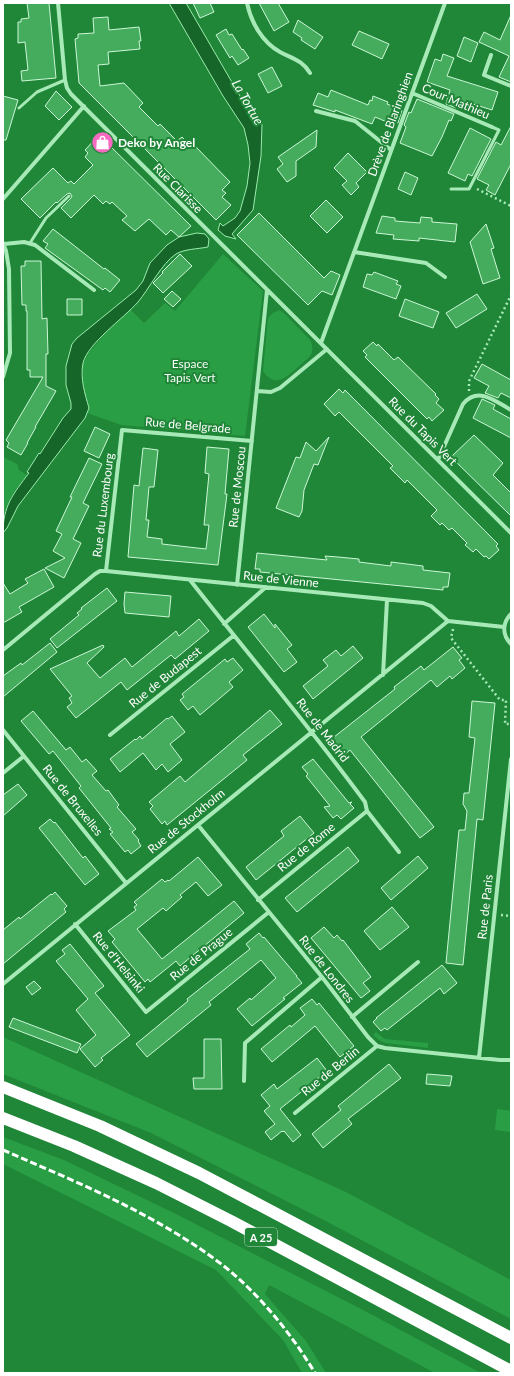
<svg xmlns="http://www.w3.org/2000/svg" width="514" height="1376" font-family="Lato,sans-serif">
  <rect width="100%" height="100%" fill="#208638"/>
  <path fill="#299e44" d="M223,254L263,291L245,436L121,425L87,413L89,408L83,386V364L88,354L105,333L130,309L144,323L165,303L175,311Z
    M279,310L284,313L310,340C312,344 313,348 312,352C310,358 303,362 299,366C287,377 275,389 263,371L268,318L273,313Z
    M3,457L17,464L19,470L27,475L14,492L7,505L3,517Z
    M376,1032L385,1039L428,1043V1048L385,1043L379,1040L373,1035Z
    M3,1037L346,1192L511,1280V1319L316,1216L151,1133L3,1074Z
    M497,1109L511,1111V1132L495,1130Z
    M3,1137L64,1160L176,1214L365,1311L481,1373H435L269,1285L265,1294L306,1341L326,1373H302L283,1340L216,1270L3,1164Z"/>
  <path fill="#166529" stroke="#9cebad" d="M169,3H186L244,103L255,120L262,124L261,156L253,210L232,234L236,239L225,236L218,230L220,223L223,226L235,218L240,211L247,186L250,163L248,145L244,128L223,96Z
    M197,233L205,234L209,239L208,247C198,249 184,249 176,254C162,263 149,289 138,302C124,318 88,343 83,363C80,379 85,394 89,408L85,418L18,506L7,528L3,533C3,506 13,494 29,473L27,472L39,453L40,454L63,418L71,409V403L66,385V366L72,344L77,338L136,290L143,281L150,263L167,245L179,237Z"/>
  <path fill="#44ac5c" stroke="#cdf7d6" d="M27,3H49L56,78L22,81L21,71L28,70L25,42L18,43V22H21V19L29,18Z
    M193,3H210L214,12L200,18Z
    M259,3H278L289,22L274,31Z
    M511,15V82L499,77L509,56L479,42L484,32L500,40Z
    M108,17L109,30L139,27L141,41H139L140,49L108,52L109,64L98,65L100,86L124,83L143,103L139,107L158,126L160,124L177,141L182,137L194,149L196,147L230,182L222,190L226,193L222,197L231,205L216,220L79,83L75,39L78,38V34L94,33L93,18Z
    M298,20L323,37L315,49L301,40L302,38L293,32Z
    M226,29L229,35L232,34L242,50L243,49L249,58L238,65L232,56L230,58L216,35Z
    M359,31L389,44L382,59L352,45Z
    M464,37L478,43L471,62L457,56Z
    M443,54L454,58L447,76L498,92L492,110L460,100L456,108L446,104L450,90L427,82L435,59L441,61Z
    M272,67L282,86L268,93L258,74Z
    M331,90L368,105L370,100L372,101L373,96L388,102L387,104L402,110L398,123L388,119L387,122L375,117L372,124L335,110V112L313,105L318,93L328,97Z
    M56,91L72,107L59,120L45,106Z
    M3,96L18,100L6,140H3Z
    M417,99L454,114L451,121L449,120L442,137L432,156L400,143L406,127L404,125L409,112L411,113Z
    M511,126V164L495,195L486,190L489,185L477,179L496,142L501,145Z
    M470,128L491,139L472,176L468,174L465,181L448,173Z
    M317,130L316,147L296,161V176L287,182L277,169L283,164L278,157Z
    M99,135L191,226L179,237L171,230L166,235L149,219L135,231L122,220L127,216L112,202L110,204L106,201L103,204L94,195L71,218L61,208L71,198L72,196L70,193L67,194L57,203L56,202L40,218L21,199L53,168L68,183L71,181L74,184L93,165L85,157L88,153L85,150Z
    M348,153L367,172L356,183L359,187L351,195L342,185L347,181L334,168Z
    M405,172L418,178L411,195L398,189Z
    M326,200L343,217L327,233L310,216Z
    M259,213L324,278L331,271L340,275L332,295L322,291L308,305L237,235Z
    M382,216L395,218V221L420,223L421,217L432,218V222L457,224L455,242L419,238V241L393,239L394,235L376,233Z
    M486,224L494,248L491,249L500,278L483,284L470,242Z
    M53,229L104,269L105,268L120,280L110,292L105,288L103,290L45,248L48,244L43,241Z
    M180,254L192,266L163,293L153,283L163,273L162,272Z
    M25,261H41L42,319L47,318L48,354H46V386L56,391L35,427H36L27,443H28L21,455L7,447L9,443L6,440L43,377H30V370H27V311H26V305H22L21,266H25Z
    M374,272L398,281L396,284L401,286L396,299L363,287L367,274L372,275Z
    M172,291L181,299L173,307L164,299Z
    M477,294L487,309L456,328L446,313Z
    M67,299H82V315H67Z
    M405,299L439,312L433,328L399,316Z
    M373,342L377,346L378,344L394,360L398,357L436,394L435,395L439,399L436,403L444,410L432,421L429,417L427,419L365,357L367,355L363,351Z
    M482,364L511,380V398L501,393L498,398L485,393L489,386L474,378Z
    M339,389L343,393L345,390L353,398L498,544L496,546L499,550L489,559L486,556L484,557L476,549L473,552L465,545L467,543L452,528L449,530L442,523L440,525L431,516L437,510L407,480L405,483L390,468L393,466L339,412L335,416L324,404Z
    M482,399L495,405L493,409L511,419V438L473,418Z
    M95,427L110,434L99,458L84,451Z
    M474,435L503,463L493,475L511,493V516L451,457Z
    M329,437L318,465L314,464L304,490L302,511L299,517L276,508L296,457L300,458L306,442L316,451Z
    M207,447L229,449L225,494H227L218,565L128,557L134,485L139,486L143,448L158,450L154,487H149L146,520H149L147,537L162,539V544L206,549L209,525H204L209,474L205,473Z
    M89,458L102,464L83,503L89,506L73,539L81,543L64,578L45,568L65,558L53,551L62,534L56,531L72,497H70Z
    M257,553L327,560L325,556L338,557L359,559V562L391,566V562L423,566V570L450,573L448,587H443V590L260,572V569H255Z
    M44,569L54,587L19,607L22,612L3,623V583L10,594L28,583L25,579Z
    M107,588L117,601L57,648L50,639L79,615L77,613L82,609L81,608Z
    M125,592L171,596L169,617L125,613L124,604Z
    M264,614L275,628V624L292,645L287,649L297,662L284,672L248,627Z
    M199,619L209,631L175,659L171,655L127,690L121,682L76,718L67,707L72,703L69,698L72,696L50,669L103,645L104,647L87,663L100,678L125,658L132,667L176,631L179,636Z
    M50,643L57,652L3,697V676L21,663L22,665Z
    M353,646L363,658L313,699L303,686L328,666L323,660L336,650L341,656Z
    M453,647L462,658L459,660L465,668L452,679L450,676L437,687L431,680L361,737L434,827L420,838L350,750L342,757L329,741L395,689L394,687L421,666L424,670Z
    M233,658L243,670L229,682L233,687L200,715L193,706L188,710L180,700L184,697L182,694L225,659L227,662Z
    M472,701L495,703L483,820L477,819L463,965L446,963L459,830H465L467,811L463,804L464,793H469L475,738L469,737Z
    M270,710L282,724L243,755L247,760L167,825L165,821L162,824L150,809L153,806L149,802L180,776L185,782Z
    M33,711L66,750L70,747L82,762L86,759L97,771L92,775L106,791L108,790L119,805L117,807L136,829L132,832L139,840L138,841L141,846L131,854L128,850L125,852L110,834L113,832L109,829L111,828L79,788L81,786L53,751L49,754L21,721Z
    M172,716L185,732L170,744L182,760L168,772L162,764L156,770L143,753L120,772L110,759L135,739L136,740L140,736L142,739L167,718L168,719Z
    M313,759L349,803L352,802L350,804L354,808L341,819L337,815L333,818L324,807L330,806L306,776L308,774L302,767Z
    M18,784L27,795L3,816V795Z
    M300,816L314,833L256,880L246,867L284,836L281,831Z
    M50,819L54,823L55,822L83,858L85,856L99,874L85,885L39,828Z
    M348,847L359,861L297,912L285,898Z
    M418,856L428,868L391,900L381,888Z
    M198,857L222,885L208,896L196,882L180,895L182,897L166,911L163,908L137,929L162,959L234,901L244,913L180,966L176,961L150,982L148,979L145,982L112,942L115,939L108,931L136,910L134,907L137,905L134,902L162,879L165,882L168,880L169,881Z
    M55,892L67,906L64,909L66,912L3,964V930L19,917L20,919L51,894L52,895Z
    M392,907L409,927L380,950L364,931Z
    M324,927L334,938L337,935L342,941L343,940L371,977L363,983L370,991L361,998L311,938Z
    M259,933L263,938L264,937L297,976H296L302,983L283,998L285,999L252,1026L237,1009L250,998L251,1000L276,978L261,960L209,1002L211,1005L147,1057L136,1044L188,1001L187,999L250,949L246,944Z
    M70,944L104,986L95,993L130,1035L101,1058L103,1060L95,1067L80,1049L96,1035L76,1010L88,999L56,961L65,954L62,950Z
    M442,965L457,983L444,994L440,988L387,1030L385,1028L381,1031L373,1022L377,1018H376Z
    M34,981L41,988L32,995L26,987Z
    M312,999L317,1005L319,1003L354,1046L340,1057L315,1026L272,1062L261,1049L290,1025L291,1027L305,1015L300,1008Z
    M13,1018L81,1044L77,1053L9,1027Z
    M204,1039H221L222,1089H194L193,1078H204Z
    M317,1058L327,1071L280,1109L301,1135L293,1142L284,1131L283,1132L282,1131L271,1140L265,1132L275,1124L264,1111L270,1106L261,1095L274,1084L277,1089Z
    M389,1064L401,1078L348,1119L352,1124L323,1148L312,1134L341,1110L338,1106Z
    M427,1074L452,1076L450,1086L426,1084Z"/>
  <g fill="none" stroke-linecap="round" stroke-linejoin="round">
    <path stroke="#a8eab7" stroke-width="2.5" stroke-dasharray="2 3" stroke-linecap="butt" d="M477,189L511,206
      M469,391V381L511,295
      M453,629L451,638L500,700H506L505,724H511
      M501,915L511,916"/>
    <path stroke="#a8eab7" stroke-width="3" d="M19,108L37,92L65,80
      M451,189H469L499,130L492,127
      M30,243L46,218L69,196"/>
    <path stroke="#a8eab7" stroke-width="4" d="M58,3L65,80L67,88L71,94L511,533
      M247,3C251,22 262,42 280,52C293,59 302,60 310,73
      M491,55L484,75L511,86
      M412,93L492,127
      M316,111L355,121L391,150
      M3,199L84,106
      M3,243L6,251L9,269L10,353L3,377
      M4,244L24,242L35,245L94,290
      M354,252L426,263L445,277
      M321,343L445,3
      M257,391L271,392L280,388L327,349
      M438,460L463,404C478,386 495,401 511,410
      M106,571L423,603L431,606L448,621
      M190,580C248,654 309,726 365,802L367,811L399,852
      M237,585L267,290
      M511,614C502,623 502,635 511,644
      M448,621L504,627
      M224,624L266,587
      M3,650L95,574L100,571H106L122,430L252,441
      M383,675L387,600
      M3,730L126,883
      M110,735L233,636
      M3,773L24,756
      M198,825L322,977L368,1037L377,1046L385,1048L500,1060H511
      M258,900L367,811
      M75,924L146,1012L269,912
      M3,984L448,621
      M352,1017L418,962
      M479,1058L511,759
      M244,1081L245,1043L322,977
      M295,1113L377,1046"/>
    <path stroke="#fff" stroke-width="12" d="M3,1087L100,1126L199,1173L511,1338
      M3,1118L74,1146L156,1183L231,1221L511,1371"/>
    <path stroke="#fff" stroke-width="3" stroke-dasharray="7 3" stroke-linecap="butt" d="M3,1150C79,1183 165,1218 230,1271C264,1300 292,1335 315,1373"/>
  </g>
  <defs>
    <symbol id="shop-disc" viewBox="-11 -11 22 22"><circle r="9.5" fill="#f769c0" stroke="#208638"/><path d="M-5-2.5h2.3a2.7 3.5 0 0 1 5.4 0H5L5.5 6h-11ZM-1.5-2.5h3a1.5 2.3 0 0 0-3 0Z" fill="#fff"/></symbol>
  </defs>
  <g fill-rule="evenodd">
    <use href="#shop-disc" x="90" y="130" width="25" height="25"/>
  </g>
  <g text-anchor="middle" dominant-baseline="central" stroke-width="4" stroke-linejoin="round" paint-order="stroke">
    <rect fill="#208638" stroke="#bcdbc3" stroke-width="1" x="245" y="1228" width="32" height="18" rx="3"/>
    <g font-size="11" font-weight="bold" fill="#fff">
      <text x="261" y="1237">A 25</text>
    </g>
    <g font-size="12" fill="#fff" stroke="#208638">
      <text transform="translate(456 101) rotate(23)">Cour Mathieu</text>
      <text transform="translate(390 124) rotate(-70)">Drève de Blaringhien</text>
      <text transform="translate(178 188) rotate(45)">Rue Clarisse</text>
      <text transform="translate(188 425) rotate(5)">Rue de Belgrade</text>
      <text transform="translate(423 431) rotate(45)">Rue du Tapis Vert</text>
      <text transform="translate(237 487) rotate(-84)">Rue de Moscou</text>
      <text transform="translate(103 505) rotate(-83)">Rue du Luxembourg</text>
      <text transform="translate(281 579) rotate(6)">Rue de Vienne</text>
      <text transform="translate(165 677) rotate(-39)">Rue de Budapest</text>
      <text transform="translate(323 730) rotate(52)">Rue de Madrid</text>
      <text transform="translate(73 800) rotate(51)">Rue de Bruxelles</text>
      <text transform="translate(186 821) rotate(-39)">Rue de Stockholm</text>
      <text transform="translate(306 847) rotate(-39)">Rue de Rome</text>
      <text transform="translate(485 907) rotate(-84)">Rue de Paris</text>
      <text transform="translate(201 954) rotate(-39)">Rue de Prague</text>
      <text transform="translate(119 962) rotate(51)">Rue d'Helsinki</text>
      <text transform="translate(327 969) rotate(52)">Rue de Londres</text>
      <text transform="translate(330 1071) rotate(-39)">Rue de Berlin</text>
    </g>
    <g font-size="12" font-weight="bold" fill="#fff" stroke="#208638" text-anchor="start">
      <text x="118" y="142">Deko by Angel</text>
    </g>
    <g font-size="12" fill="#f8fef9" stroke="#208638">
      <text x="190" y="363">Espace<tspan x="190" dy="14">Tapis Vert</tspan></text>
    </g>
    <g font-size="13" font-style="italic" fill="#f8fef9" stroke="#208638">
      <text transform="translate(248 102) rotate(60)">La Tortue</text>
    </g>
  </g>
  <rect width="514" height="1376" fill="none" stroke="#ffffff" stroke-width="8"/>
</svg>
